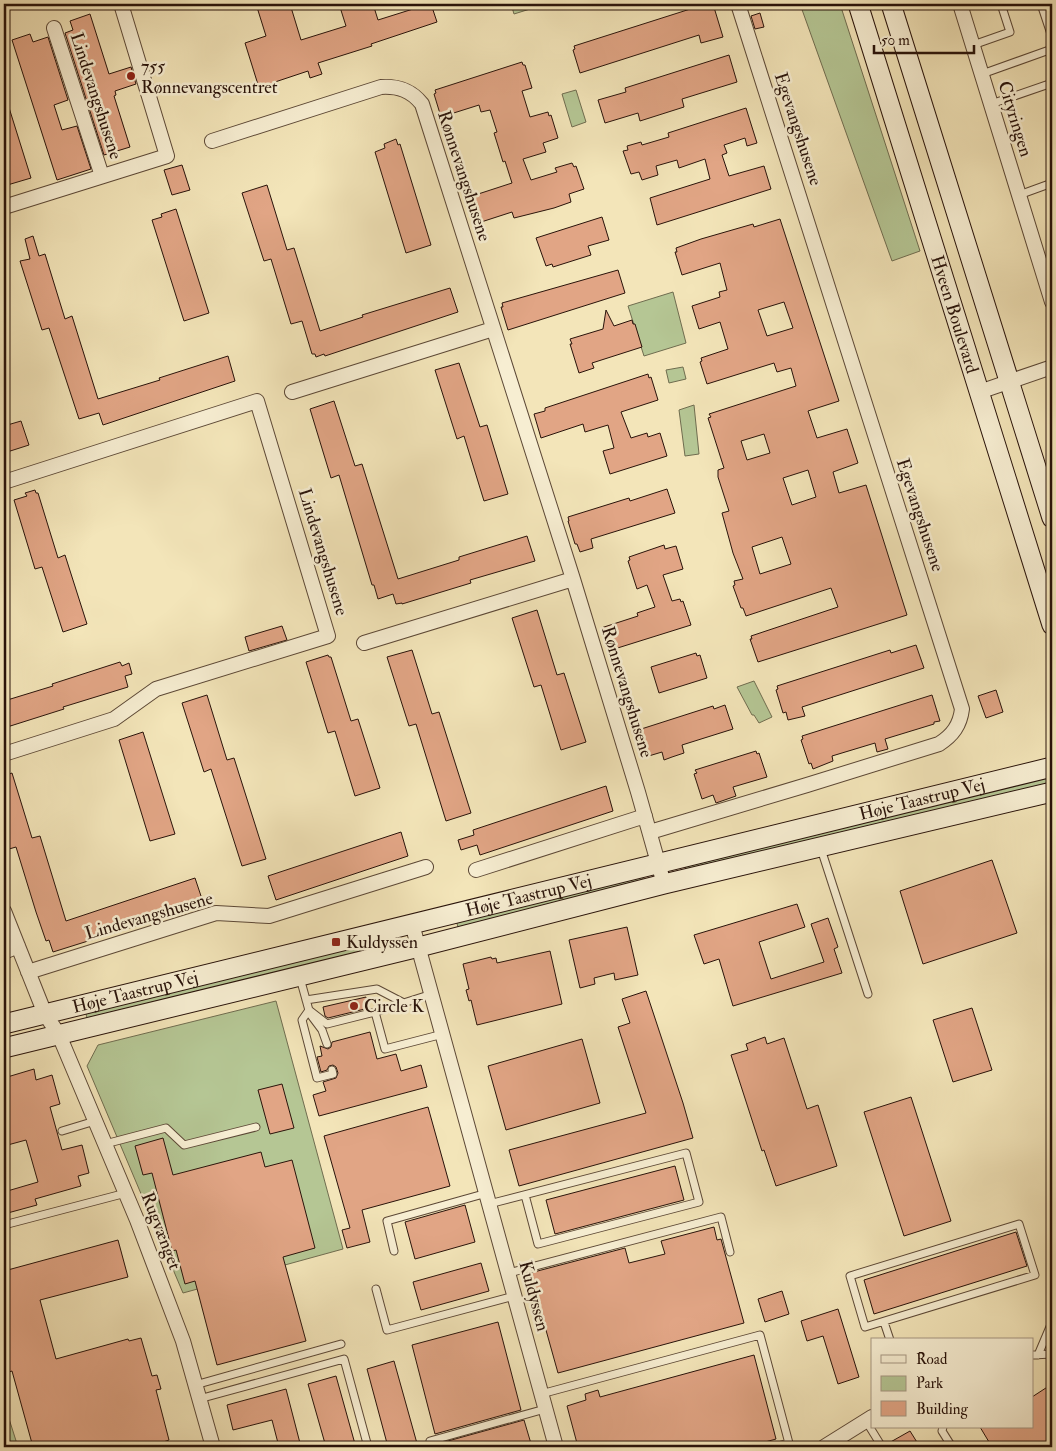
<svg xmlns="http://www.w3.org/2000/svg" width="1056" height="1451" font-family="'IM FELL Double Pica',serif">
  <rect width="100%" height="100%" fill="#f3e5b9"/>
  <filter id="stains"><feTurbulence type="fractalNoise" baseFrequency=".004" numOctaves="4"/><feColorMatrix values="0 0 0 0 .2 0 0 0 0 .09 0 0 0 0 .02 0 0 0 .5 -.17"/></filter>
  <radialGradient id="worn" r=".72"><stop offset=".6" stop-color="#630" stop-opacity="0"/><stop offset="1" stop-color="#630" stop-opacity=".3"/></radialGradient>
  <path fill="#b5c694" stroke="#6f6c4f" d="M511,4H546L514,14Z
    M800,4H840L920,251L892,261Z
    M576,90L586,122L572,127L562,94Z
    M673,292L686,343L644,356L628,306Z
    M683,367L686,379L669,383L666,370Z
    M694,405L699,454L685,456L679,410Z
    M754,681L772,717L759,723L754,715H752L737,687Z
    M1052,774V783L686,872L685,864Z
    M642,875L644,883L458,927L456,920Z
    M382,940L383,946L87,1018L85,1010Z
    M276,1001L343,1249L183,1293L87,1066L98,1045Z
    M4,1403L18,1447H4Z"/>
  <path fill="#e1a585" stroke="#29130a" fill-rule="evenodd" d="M256,4H290L301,40L346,26L339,4H373L378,20L413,9L412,4H431L437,22L371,44L372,46L318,63L322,74L310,78L308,71L272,83L273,87L260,91L245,43L266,36Z
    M706,4H713L723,37L701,43L699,35L580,73L573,50L575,49L574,46Z
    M760,13L764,27L755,29L751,16Z
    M90,14L109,74L131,67L136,84L115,91L116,95L114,96L130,147L104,155L65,33L73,30L70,21Z
    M30,34L33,42L48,37L68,100L54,105L62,130L77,126L91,169L57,180L12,40Z
    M729,55L737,82L682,99L684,107L640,121L638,113L605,123L598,100L626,92L625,88Z
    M522,62L523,65H525L532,88L522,91L530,117L548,112L549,116L551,115L558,138L543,143L546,152L523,159L531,180L557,172L555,168L572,163L574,167L576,166L584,189L569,194L571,202L554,208L514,218L512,212L475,224L468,201L470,200L469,197L512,183L505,161L503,162L494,133L497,132L490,110L481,112L479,105L441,117L434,94L436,93L435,90Z
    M4,98H6L31,178L4,186V169L9,168L4,152Z
    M746,108L757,143L747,146L745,138L724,145L727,153L722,155L729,176L764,166L771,189L657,225L650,198L710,179L705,159L679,168L677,160L656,166L658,175L642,180L639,172L631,174L623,151L628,150L627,146L641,142L642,145L669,137L668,133Z
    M396,139L398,145L400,144L431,245L406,253L375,152L385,148L384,144Z
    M182,165L190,190L172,195L164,170Z
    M267,185L287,250L294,248L320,331L363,317L362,315L450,288L458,312L325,356L324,354L316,357L315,354H312L302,321L291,324L271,259L264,261L242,193Z
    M176,209L209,313L184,321L152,220L162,217L161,214Z
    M602,217L609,240L588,246L591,255L553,267L552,264L546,266L536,238Z
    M780,219L839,401L808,411L817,438L847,429L858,463L833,472L839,493L866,485L907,615L758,662L750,639H752L751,636L838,607L831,588L746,616L743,608H741L733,586L735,585L734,581L743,579L733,553L722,513L729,511L718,477V470L724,468L708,418L711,417L709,414L796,386L791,368L777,372L774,363L707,384L700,362L702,361L701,358L728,349L720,322L699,329L692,306L720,297L719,292L727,290L720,263L682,275L675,252H677L676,248L701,239L753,224L754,227ZM784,302L793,328L767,336L758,310ZM764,434L770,453L747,460L741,441ZM808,470L816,497L792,505L783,478ZM782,537L791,564L760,574L752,547Z
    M33,236L39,256L45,254L65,319L72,316L98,399L160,380L159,378L228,356L235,381L103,425L99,413L79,419L49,328L42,330L20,261L30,259L25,239Z
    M618,270L625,293L508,330L501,307H503L502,303Z
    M606,310L614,326L632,320L633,324H635L642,347L592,363L594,368L579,373L570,344H572L570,339L603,329Z
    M459,363L480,427L487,425L508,494L484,501L464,436L457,439L435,370Z
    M648,374L649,378L651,377L658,400L621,412L631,438L647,433L648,437L660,433L667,456L610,474L603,451L614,448L608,425L585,432L583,424L541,438L534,414L545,411V408Z
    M334,401L355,466L362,464L398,579L459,560V557L527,536L535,561L470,580L471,583L402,604V603L396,604L393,594L378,599L374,585H372L339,475L331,478L310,409Z
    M21,421L29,445L4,453V426Z
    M667,489L675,513L591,539L593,548L580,552L577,544H575L568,521H569L568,517L629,498L630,501Z
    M35,490L36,493H38L58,558L65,555L87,624L63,632L42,567L35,569L14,500L27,496L25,493Z
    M664,545L665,549L676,546L683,569L663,575L672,601L680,599L681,602L683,601L691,625L608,651L601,628L638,616L637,613L655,607L647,585L637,589L628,561L630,560L629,557Z
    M537,610L557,675L564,673L586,742L561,750L541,685L534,687L512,618Z
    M282,626L287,640L249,651L245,637Z
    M916,645L924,668L802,707L805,716L788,720L786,712L783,713L776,690L778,689L777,686L890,650L891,653Z
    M412,650L432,714L439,712L471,813L446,821L416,724L409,726L387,657Z
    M696,653L697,656L700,655L707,678L659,693L651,667Z
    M328,655L329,657H331L351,721L358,719L380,788L355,796L335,731L328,733L306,662Z
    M120,662L122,666L129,663L132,674L125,676L128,687L63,707L64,709L4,728V701L53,686L52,684Z
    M996,690L1003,712L986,718L978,696Z
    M207,695L227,760L234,758L266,859L242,866L211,769L204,772L182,703Z
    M932,695L940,721L934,722V724L885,739L888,749L877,752L875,743L832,756L833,761L813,769L811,763L809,764L801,740L803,739L802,736Z
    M725,705L733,729L682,745L684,753L672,757L664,760L662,752L642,758L634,735L637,734L635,731L713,706L714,709Z
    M143,732L175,834L150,841L119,740Z
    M756,751L757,754L759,753L767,777L733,787L736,796L716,803L713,795L702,799L694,774L697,773L695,770Z
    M12,773L32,838L40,836L66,921L195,878L203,902L139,923V925L53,952L49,940L46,941L36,912L16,847L9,849L4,833V776Z
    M606,786L613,811L480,855L477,845L461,850L458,840L474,835L473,830Z
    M401,832L408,856L276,900L268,876Z
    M992,860L1017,933L923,964L900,891Z
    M797,904L805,927L759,942L771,979L824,962L811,924L828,918L838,947L834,949L842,973L733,1006L719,959L704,964L694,935Z
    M627,927L638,975L615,980L614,973L594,978L595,984L580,988L569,940Z
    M550,951L562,1004L477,1025L471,1000L469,1001L466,990L469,989L463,964L491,957L492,959L496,958L497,963Z
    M646,991L683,1103L693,1138L519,1186L509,1150L646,1113L618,1027L630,1023L622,999Z
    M366,997L369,1008L328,1018L325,1016L323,1007Z
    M972,1008L992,1070L953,1082L933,1020Z
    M370,1032L377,1059L396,1054L401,1071L421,1065L427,1087L319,1116L313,1095L326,1091L323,1082L336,1078L338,1073L336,1067L333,1065L329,1066L327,1070L321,1072L317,1057L322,1056L320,1046L328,1049L331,1047L332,1042Z
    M765,1037L767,1044L784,1038L807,1109L818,1105L837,1166L776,1186L764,1150L762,1151L731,1055L748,1050L746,1044Z
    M582,1039L600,1103L506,1130L488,1066Z
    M34,1069L36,1080L52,1075L60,1104L50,1107L62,1150L82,1145L89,1173L78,1176L81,1186L35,1199L37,1205L4,1214V1192L38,1182L26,1140L4,1146V1078Z
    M282,1084L294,1128L270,1134L258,1090Z
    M911,1097L951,1221L904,1236L864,1112Z
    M428,1107L450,1186L362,1210L370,1242L347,1248L342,1230L350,1228L324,1136Z
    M163,1138L173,1175L261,1152L265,1167L292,1160L315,1248L283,1257L306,1341L217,1365L195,1281L185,1284L176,1250L172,1251L152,1173L143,1175L135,1146Z
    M675,1166L684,1200L555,1234L546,1200Z
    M465,1205L475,1242L415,1259L405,1222Z
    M714,1227L717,1240L721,1239L744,1323L558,1373L530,1273L625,1248L629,1263L665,1254L661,1241Z
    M1016,1232L1027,1266L874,1314L864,1280Z
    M118,1240L128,1277L40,1300L56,1359L128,1339L129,1341L141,1338L152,1376L157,1375L161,1389L156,1390L169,1440L149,1447H33L12,1371L9,1372L4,1354V1271Z
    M481,1263L489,1291L421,1310L413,1282Z
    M782,1291L789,1314L765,1322L758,1299Z
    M838,1309L859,1377L838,1384L823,1336L807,1341L801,1321Z
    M498,1322L521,1410L435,1434L412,1345Z
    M754,1355L776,1439L747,1447H578L567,1406L586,1400L585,1394L598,1390L600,1397Z
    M394,1361L418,1447H388L367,1369Z
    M336,1376L355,1444L343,1447H326L308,1384Z
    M1052,1384V1447H992L980,1427H1032V1397Z
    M286,1389L301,1447H279L272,1420L233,1430L227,1405Z
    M524,1420L532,1447H438L437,1444Z
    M910,1431L920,1447H887V1444Z"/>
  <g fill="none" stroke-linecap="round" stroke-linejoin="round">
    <defs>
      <path id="lane" d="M1041,4L1052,37
        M973,45L1010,32L1001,4
        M982,74L1052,49
        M991,104L1052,83
        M1019,195L1052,183
        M821,849L868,994
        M300,978L310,1014L322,1030L327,1044
        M306,1000L377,989L404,1003
        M309,1010L327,1024L375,1012L432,994
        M309,1010L302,1020L317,1078L333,1074L332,1070
        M375,1012L385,1049L443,1034
        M62,1131L95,1121
        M105,1144L166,1128L184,1145L256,1127
        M489,1204L686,1153L699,1202L538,1244L525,1195
        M1019,1224L1035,1275L865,1327L850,1276Z
        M4,1225L126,1193
        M394,1251L387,1221L487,1193
        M509,1273L721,1217L730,1252
        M376,1289L387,1330L514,1296
        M884,1322L890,1340
        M1032,1355L1052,1354
        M1038,1355L1052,1322
        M195,1385L341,1344
        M541,1394L760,1335L790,1447
        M199,1399L344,1359L368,1447
        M866,1421L882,1447
        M943,1427L942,1431L952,1447
        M430,1441L545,1409
        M774,1447L789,1443"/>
      <path id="street" d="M960,4L1052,302
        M54,28L102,176
        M212,141L381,87C398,86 411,90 422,104L573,579L638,792L664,884
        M4,207L167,156L121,4
        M292,392L493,329
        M979,392L1052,367
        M4,482L257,401L328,636L156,689L114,719L4,754
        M364,643L573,579
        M650,832L807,785L939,744C953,735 960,725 962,709L738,4
        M476,870L645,816
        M4,911L45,1014L59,1035L137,1220L175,1320L183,1341L213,1447
        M412,924L556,1447
        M4,952L18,946
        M28,972L216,913L269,916L426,867
        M824,1447L872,1417"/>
      <g id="secondary">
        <path id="s1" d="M858,4L1052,625"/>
        <path d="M891,4L1052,518"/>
        <path id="s2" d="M4,1024L1052,767"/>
        <path d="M4,1048L419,947L664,884L1052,792"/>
      </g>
    </defs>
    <use href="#lane" stroke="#5c4836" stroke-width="9"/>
    <use href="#street" stroke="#5c4836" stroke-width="16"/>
    <use href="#secondary" stroke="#29130a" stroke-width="21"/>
    <use href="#lane" stroke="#f7eed2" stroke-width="7"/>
    <use href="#street" stroke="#f7eed2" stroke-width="14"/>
    <use href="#secondary" stroke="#f7eed2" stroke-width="19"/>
  </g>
  <g fill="#8f2418" stroke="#f7eed2" stroke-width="2">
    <circle cx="131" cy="76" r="5"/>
    <rect x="331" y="937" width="10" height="10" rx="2.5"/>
    <circle cx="354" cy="1006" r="5"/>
  </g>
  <g text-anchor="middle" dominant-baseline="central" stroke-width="5" stroke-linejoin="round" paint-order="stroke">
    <g font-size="18" fill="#29130a" stroke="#f7eed2" text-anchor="start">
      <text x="141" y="66">755<tspan x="141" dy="21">Rønnevangscentret</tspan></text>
      <text x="346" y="942">Kuldyssen</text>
      <text x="364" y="1006">Circle K</text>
    </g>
    <g font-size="18" fill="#29130a" stroke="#f7eed2">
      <text transform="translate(96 96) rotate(72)">Lindevangshusene</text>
      <text transform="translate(1015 119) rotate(73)">Cityringen</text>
      <text transform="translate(798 129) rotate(72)">Egevangshusene</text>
      <text transform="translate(464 176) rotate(72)">Rønnevangshusene</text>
      <text stroke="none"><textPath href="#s1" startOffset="325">Hveen Boulevard</textPath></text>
      <text transform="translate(920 515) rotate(72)">Egevangshusene</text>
      <text transform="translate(323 552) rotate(73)">Lindevangshusene</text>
      <text transform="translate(627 692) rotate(73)">Rønnevangshusene</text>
      <text stroke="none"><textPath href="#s2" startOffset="945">Høje Taastrup Vej</textPath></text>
      <text stroke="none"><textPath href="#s2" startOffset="540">Høje Taastrup Vej</textPath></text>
      <text transform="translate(149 916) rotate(-16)">Lindevangshusene</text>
      <text stroke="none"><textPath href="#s2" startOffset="135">Høje Taastrup Vej</textPath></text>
      <text transform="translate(161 1231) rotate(69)">Rugvænget</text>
      <text transform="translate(534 1296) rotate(75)">Kuldyssen</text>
    </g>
  </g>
  <rect width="1056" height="1451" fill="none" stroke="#f3e5b9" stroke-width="20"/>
  <rect x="5" y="5" width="1046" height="1441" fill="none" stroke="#29130a" stroke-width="2.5"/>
  <rect x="10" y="10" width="1036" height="1431" fill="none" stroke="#29130a"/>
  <rect x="871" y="1338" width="162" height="90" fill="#f7eed2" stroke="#a59682"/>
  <rect x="881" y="1355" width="25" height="8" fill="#f7eed2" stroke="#a59682"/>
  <text x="916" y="1364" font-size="15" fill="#29130a">Road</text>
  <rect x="881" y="1376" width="25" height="15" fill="#b5c694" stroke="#a59682"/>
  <text x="916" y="1388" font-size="15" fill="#29130a">Park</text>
  <rect x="881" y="1401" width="25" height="15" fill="#e1a585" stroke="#a59682"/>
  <text x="916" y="1414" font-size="15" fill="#29130a">Building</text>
  <path d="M874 45v8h100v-8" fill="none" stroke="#29130a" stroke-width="2.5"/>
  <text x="881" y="45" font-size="15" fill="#29130a" stroke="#f7eed2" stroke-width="4" paint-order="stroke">50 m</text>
  <rect width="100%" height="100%" filter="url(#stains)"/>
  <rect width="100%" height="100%" fill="url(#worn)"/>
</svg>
